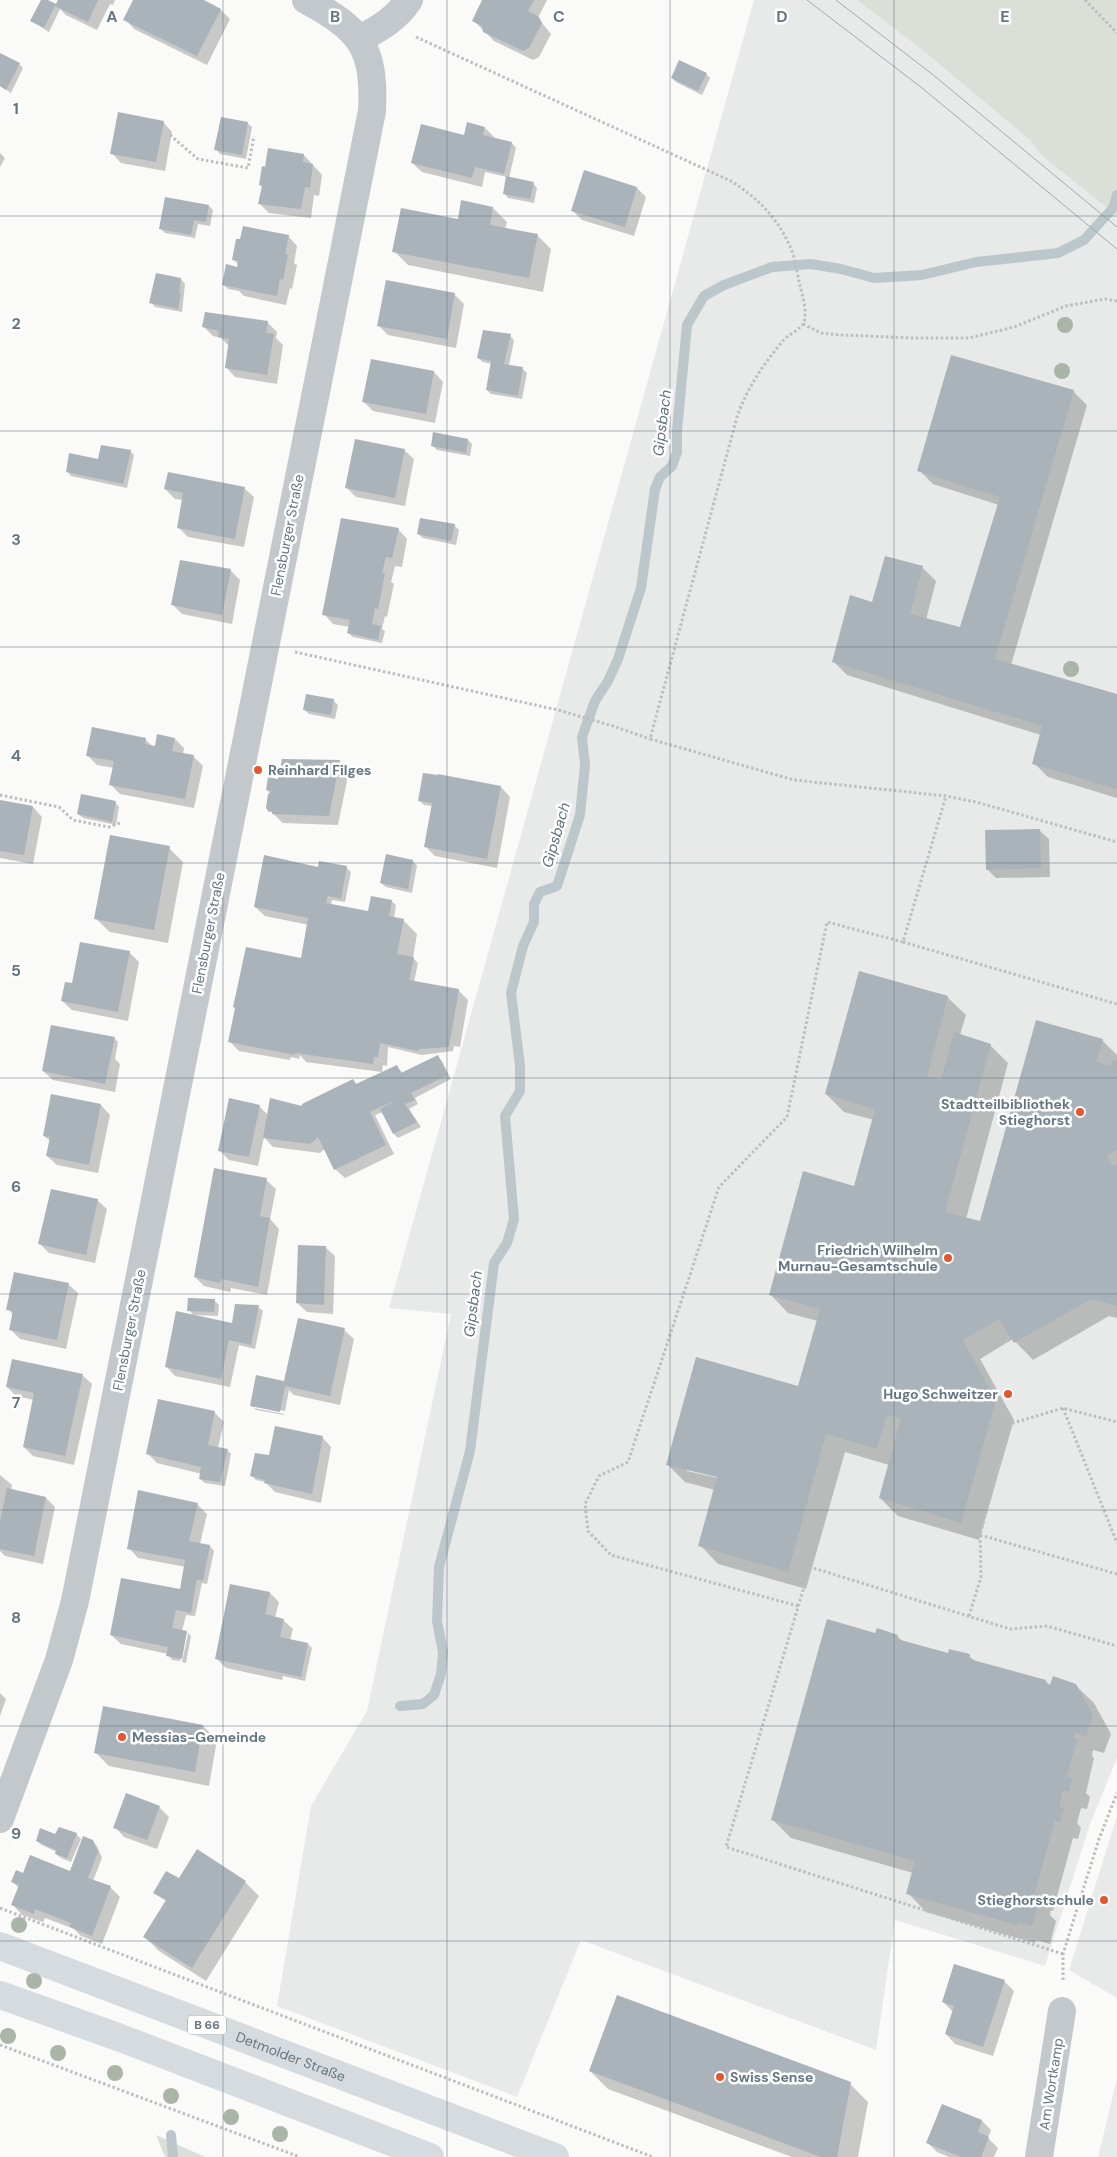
<svg xmlns="http://www.w3.org/2000/svg" width="1117" height="2157" font-family="'DM Sans',sans-serif">
  <rect width="100%" height="100%" fill="#fafaf8"/>
  <path fill="#e8e9e9" d="M754,0H857L921,49L1030,140L1042,156L1117,216V1758L1090,1824L1045,1966L895,1920L876,2050L581,1940L517,2097L277,2006L311,1806L367,1711L451,1314L389,1308Z
    M1117,1816V1998L1069,1970Z
    M1117,2079V2157H1098Z"/>
  <path fill="#dadfd7" d="M857,0H1117V216L1042,156L1030,140L921,49Z
    M156,2135L205,2157H165Z"/>
  <path fill="#0003" fill-rule="evenodd" d="M42,0L57,6L59,0H115L113,5L110,4L97,30L66,15L60,9L49,32L32,21Z
    M135,0H202L221,10L230,19L207,65L134,29L125,19Z
    M484,0H547L538,18L551,34L539,57L533,60L494,41L473,20Z
    M0,54L19,64L23,68L11,93L0,86Z
    M706,74L710,78L702,95L676,82L672,78Z
    M163,122L172,132L165,171L121,163L112,153Z
    M247,123L252,127L246,159L220,154L216,149Z
    M485,128L494,137V139L512,143L516,148L509,178L533,183L537,188L534,203L508,198L504,193L507,177L485,172L482,187L422,172L412,163Z
    M0,153L5,158L0,167Z
    M304,155L322,175L319,196L314,195L311,218L269,213L260,204L263,187L260,185Z
    M585,172L637,188L646,197L634,236L582,220L573,211Z
    M209,206L213,210L210,226L198,224L195,238L165,233L161,229Z
    M493,208L507,222L505,229L537,235L551,249L543,292L408,265L394,251Z
    M288,236L297,246L294,263L297,265L292,289L290,288L286,305L244,296L239,291L228,289L223,284L238,268L239,265L234,260Z
    M181,279L185,284L182,312L155,307L151,302Z
    M454,294L464,304L456,348L388,335L378,325Z
    M267,322L277,332L276,338L283,345L277,384L235,377L226,367L229,346L221,338L213,336L204,327Z
    M510,336L514,340L509,366L522,368L527,373L522,399L491,394L487,390L492,364L483,362L478,358Z
    M434,372L443,382L435,423L373,411L364,402Z
    M1073,391L1087,405L1011,665L1117,695V798L1048,777L1034,763L1041,735L847,675L833,661L873,604L922,567L936,581L926,620L960,629L999,505L933,484L919,470Z
    M468,440L472,444L470,456L437,450L432,445Z
    M404,450L414,459L405,506L356,497L347,488Z
    M130,451L134,455L127,488L71,476L67,471Z
    M244,488L254,497L244,547L188,537L178,527L183,500L175,499L165,489Z
    M454,525L459,530L456,545L423,538L418,534Z
    M398,529L407,539L402,567L395,566L391,582L394,584L387,617L385,616L382,629L385,631L382,643L353,637L348,633L350,627L333,624L324,614Z
    M181,561L231,571L240,580L232,624L182,614L173,605Z
    M333,700L338,705L335,719L309,714L304,709Z
    M145,739L153,747L175,739L184,748L183,754L193,756L203,766L194,808L120,794L110,784L114,768L97,765L88,756Z
    M283,760L340,762L349,771L338,825L283,823L267,808L271,794L267,790L279,781Z
    M501,787L510,797L497,868L435,856L425,846L433,806L424,805L419,800Z
    M0,801L33,807L42,817L33,864L0,858Z
    M115,802L119,807L116,825L83,818L78,814Z
    M1039,830L1049,839L1050,877L996,878L987,869Z
    M169,848L183,862L168,943L110,932L95,918Z
    M413,861L417,866L412,893L386,887L381,883Z
    M346,867L351,872L345,902L332,900L331,906L371,914L391,901L396,905L394,918L403,920L417,934L413,958L418,963L414,982L458,990L468,1000L460,1047L454,1046L453,1051L422,1055L388,1047L387,1066L383,1065L382,1072L306,1062L300,1055L299,1059L291,1057L290,1060L239,1051L230,1042L302,960L309,925L265,916L255,907L320,868Z
    M129,952L139,962L128,1021L72,1010L62,1001L73,984Z
    M947,997L966,1015L960,1035L990,1045L1008,1063L966,1219L981,1223L1102,1040L1117,1055V1318L1109,1316L1033,1360L1013,1339L980,1359L1014,1420L979,1540L898,1516L880,1498L889,1465L845,1452L806,1589L718,1564L700,1545L715,1490L685,1482L667,1464L799,1387L818,1321L788,1313L770,1294L855,1187L874,1120L844,1112L826,1094ZM687,1468L724,1477L723,1479L687,1471Z
    M114,1038L118,1042L115,1059L120,1064L115,1092L53,1080L43,1071Z
    M437,1056L442,1061L451,1079L415,1098L418,1104L409,1109L421,1127L398,1138L394,1134L383,1112L375,1115L394,1154L345,1178L335,1169L325,1148L320,1153L273,1147L264,1137L258,1166L229,1160L219,1150L259,1106L268,1115L305,1107L353,1081L357,1084L397,1067L403,1073Z
    M101,1105L110,1115L98,1173L57,1165L47,1156L50,1141L44,1136Z
    M266,1180L276,1189L270,1219L279,1229L267,1295L231,1288L230,1292L204,1286L195,1277Z
    M97,1200L107,1209L95,1263L49,1253L40,1244Z
    M325,1247L335,1256L333,1314L307,1312L297,1303Z
    M68,1284L78,1293L66,1349L20,1339L10,1329L13,1315L8,1309Z
    M214,1300L219,1305L218,1316L193,1315L189,1310Z
    M258,1307L263,1311L255,1349L239,1345L230,1387L175,1376L166,1366L233,1325Z
    M344,1330L354,1339L340,1405L294,1395L289,1390L285,1411L254,1405V1408L284,1414V1415L256,1410L251,1405L285,1383Z
    M82,1375L92,1384L74,1465L33,1456L24,1447L34,1400L16,1396L7,1387Z
    M214,1412L224,1422L218,1448L227,1450L231,1454L225,1486L205,1483L200,1479L202,1474L157,1463L148,1454Z
    M322,1437L331,1447L321,1503L275,1492L265,1482L256,1480L252,1476L270,1457Z
    M0,1475L12,1485L11,1490L46,1498L55,1507L43,1564L5,1556L0,1551Z
    M197,1504L207,1514L200,1544L210,1546L214,1551L207,1584L202,1583L195,1616L186,1615L182,1631L186,1632L191,1636L186,1663L182,1662L188,1634H185L180,1661L172,1660L168,1654L121,1644L111,1635L180,1592L186,1567L138,1558L129,1548Z
    M231,1586L270,1593L279,1602L275,1618L283,1620L293,1629L290,1640L308,1644L312,1648L305,1681L283,1676L282,1680L226,1668L216,1658Z
    M876,1634L897,1636L904,1642L949,1654L969,1656L976,1662L1046,1681L1051,1686L1075,1685L1094,1703L1111,1734L1104,1753L1093,1750L1092,1756L1094,1758L1086,1793L1090,1797L1087,1809L1081,1808L1077,1823L1081,1828L1078,1839L1073,1838L1053,1911L1051,1910L1050,1915L1056,1921L1050,1944L1036,1940L1035,1943L926,1912L908,1893L913,1873L791,1838L773,1820Z
    M0,1693L6,1699L0,1716Z
    M104,1707L203,1726L217,1740L209,1786L109,1766L95,1752Z
    M159,1807L169,1817L157,1849L124,1837L115,1827Z
    M76,1834L81,1839L71,1862L61,1858L56,1854L57,1852L42,1845L37,1841L56,1836Z
    M92,1841L97,1846L102,1858L93,1881L110,1887L120,1897L102,1944L81,1936L74,1929L45,1918L43,1922L22,1915L13,1905L19,1888L13,1882L24,1874L71,1872Z
    M178,1879L245,1882L259,1896L206,1981L159,1951L145,1937L166,1901L154,1893Z
    M955,1965L1005,1982L1014,1991L993,2056L955,2044L946,2034L953,2012L943,2002Z
    M590,2071L850,2084L868,2102L858,2157H792L608,2089Z
    M943,2106L982,2121L991,2130L988,2138L998,2148L994,2157H949L937,2152L928,2143Z"/>
  <g fill="none" stroke-linecap="round" stroke-linejoin="round">
    <path stroke="#bbc7cb" stroke-width="10" d="M400,1706L423,1704L434,1695L441,1674L443,1652L437,1621L439,1567L470,1451L494,1263L507,1243L514,1219L505,1116L520,1091V1066L511,993L523,946L534,922V904L540,892L557,886L580,815L585,765L582,737L595,701L608,681L618,659L641,588L655,489L660,477L672,466L677,452V430L687,325L704,296L724,285L772,267L811,264L841,269L874,278L922,275L976,262L1058,253L1084,240L1113,208L1117,195
      M171,2135L173,2157"/>
  </g>
  <path fill="#aab3b9" d="M41,0H48L56,4L58,0H98L88,22L55,6L44,28L30,21Z
    M133,0H204L221,9L197,56L123,20Z
    M482,0H534L528,11L539,17L542,23L529,48L523,51L483,32L482,26L472,21Z
    M0,53L20,63L6,90L0,86Z
    M679,60L707,73L698,91L671,78Z
    M118,112L164,121L156,162L110,154Z
    M221,117L248,122L242,155L214,150Z
    M467,122L485,127L483,135L512,142L504,174L475,167L472,178L411,163L421,124L464,135Z
    M268,148L304,154L303,162L313,164L310,188L305,187L301,209L258,204L262,186L259,185L262,166L265,167Z
    M584,170L637,187L625,227L571,211Z
    M506,176L534,182L530,199L503,194Z
    M165,197L209,205L206,222L194,220L191,235L159,229Z
    M461,200L493,207L490,225L538,234L529,278L392,252L401,208L458,219Z
    M243,226L289,235L285,254L288,255L283,280L280,279L277,296L222,285L226,264L237,267L238,261L232,260L236,239H240Z
    M156,273L181,278L179,293L181,294L178,309L149,303Z
    M386,280L455,293L447,339L377,326Z
    M205,312L268,321L266,333L274,334L267,375L225,368L229,339L218,337L219,331L202,327Z
    M483,330L511,334L504,364L523,367L518,396L486,390L491,361L477,358Z
    M951,355L1074,390L995,659L1117,694V789L1032,764L1042,726L832,662L850,595L872,602L885,556L923,566L910,614L960,627L1000,497L917,471Z
    M371,359L434,371L426,414L362,402Z
    M433,432L468,439L466,453L431,446Z
    M355,439L405,449L395,498L345,488Z
    M101,445L131,450L123,484L66,472L69,453L98,459Z
    M168,472L245,487L235,539L177,528L183,493L164,489Z
    M341,518L399,528L392,558L386,557L382,573H385L378,609L375,608L372,624L381,626L378,640L347,633L350,620L322,615Z
    M420,518L455,524L451,541L417,534Z
    M180,560L231,569L222,615L171,605Z
    M306,694L334,699L331,715L303,710Z
    M92,727L146,738L145,744L155,746L157,734L175,738L172,751L194,755L185,799L109,785L114,761L86,756Z
    M282,759L340,760L329,816L272,814V811L269,812L266,808L268,794L272,791L266,790L268,777L278,779Z
    M423,773L438,775V774L501,786L487,859L424,847L432,803L418,801Z
    M81,794L116,801L112,822L77,814Z
    M0,800L33,806L24,855L0,851Z
    M1040,829L1041,868L986,870L985,830Z
    M110,835L170,846L154,930L94,919Z
    M386,854L413,860L408,889L380,883Z
    M264,855L318,867L319,861L347,866L341,899L328,896L326,903L368,911L371,896L392,900L389,916L404,919L397,954L414,957L409,980L459,989L449,1047L419,1049L418,1051L380,1043L378,1057H374L373,1064L295,1053V1055L228,1042L235,1008L233,1007L246,947L301,958L308,918L254,907Z
    M80,942L130,951L118,1012L61,1001L65,982L72,983Z
    M859,971L948,996L927,1076L941,1080L954,1032L991,1044L945,1212L980,1221L1036,1020L1103,1039L1096,1062L1110,1066L1112,1060L1117,1061V1150L1107,1155L1112,1166L1117,1164V1306L1091,1299L1014,1343L999,1319L963,1340L996,1401L961,1523L879,1498L901,1418L887,1415L877,1449L826,1434L788,1572L698,1546L717,1477L666,1465L696,1357L798,1386L820,1309L769,1295L803,1171L854,1186L875,1109L825,1094Z
    M51,1025L115,1037L105,1084L42,1071Z
    M438,1055L448,1075L411,1093L415,1100L405,1104L417,1122L393,1134L380,1109L398,1099L370,1112L386,1145L334,1170L318,1137L310,1144L263,1138L270,1098L302,1106V1104L353,1079L356,1084L397,1065L401,1073Z
    M51,1094L101,1104L89,1165L46,1156L50,1137L43,1136Z
    M229,1098L260,1105L249,1157L218,1151Z
    M214,1168L267,1178L260,1216L270,1218L258,1287L222,1279L220,1283L194,1277Z
    M51,1189L98,1199L86,1255L38,1244Z
    M298,1245L326,1246L324,1305L296,1303Z
    M14,1272L69,1283L57,1340L9,1330L13,1311L6,1310Z
    M188,1298L215,1299L214,1312L187,1311Z
    M235,1304L259,1305L251,1345L229,1340L221,1379L165,1367L176,1311L232,1323Z
    M298,1318L345,1328L330,1396L285,1386L280,1412L250,1406L256,1375L284,1381Z
    M12,1359L83,1374L65,1456L23,1447L34,1393L6,1387Z
    M158,1399L215,1411L208,1445L228,1449L220,1482L199,1479L201,1467L146,1454Z
    M275,1426L323,1436L312,1494L264,1483L265,1480L250,1476L255,1453L269,1455Z
    M7,1488L46,1497L34,1556L0,1549V1522Z
    M138,1490L198,1503L189,1541L210,1545L203,1581L197,1579L191,1613L176,1610L172,1628L187,1631L182,1659L166,1656L168,1647L110,1635L121,1578L180,1589L185,1560L127,1549Z
    M230,1584L270,1592L265,1614L284,1619L280,1637L308,1643L301,1677L215,1659Z
    M827,1619L875,1633L877,1628L898,1635L897,1639L948,1653L949,1649L970,1654L969,1659L1046,1680L1045,1684L1050,1685L1053,1676L1076,1684L1093,1715L1086,1736L1075,1733L1074,1738L1077,1739L1067,1777L1072,1778L1069,1791L1063,1790L1059,1807L1064,1808L1060,1822L1055,1820L1035,1893H1033L1031,1900L1039,1902L1032,1926L1018,1922L1017,1925L906,1894L915,1861L771,1820Z
    M103,1706L203,1725L195,1772L94,1753Z
    M126,1793L160,1806L147,1840L113,1828Z
    M59,1827L77,1833L67,1858L55,1854L56,1850L36,1841L40,1828L55,1834Z
    M83,1836L93,1840L98,1852L88,1878L111,1886L92,1936L70,1927L71,1923L35,1909L34,1914L11,1905L19,1885L11,1882L16,1870L23,1873L30,1855L70,1871Z
    M197,1849L246,1881L192,1968L143,1937L166,1900L153,1893L166,1871L179,1878Z
    M954,1964L1005,1980L983,2047L945,2034L954,2006L942,2002Z
    M617,1995L851,2082L837,2157H821L589,2071Z
    M942,2104L982,2120L978,2132L989,2137L981,2157H961L926,2143Z"/>
  <g fill="none" stroke-linecap="round" stroke-linejoin="round">
    <path stroke="#bbbfc2" stroke-width="3" stroke-dasharray="2.5 2.5" stroke-linecap="butt" d="M1085,0L1117,33
      M416,37L731,181C757,198 774,214 788,242C795,255 797,272 800,286C803,296 808,315 803,324C798,331 787,335 782,342C763,365 747,388 737,417L650,739L794,780L946,796L976,802L1117,842
      M170,135L198,159L248,168L254,136
      M803,324L821,333L842,335L913,338H969L1014,327L1066,306L1105,299L1117,301
      M295,652L558,710L613,726L650,739
      M0,795L59,807L73,820L109,827L120,823
      M903,942L1117,1004
      M1063,1408L1117,1543
      M980,1535L1117,1574
      M798,1606L611,1555L588,1531L585,1504L599,1476L628,1462L719,1187L787,1117L827,922L903,942L946,796
      M969,1616L981,1577L980,1535L1010,1424L1063,1408L1117,1422
      M0,1908L653,2157
      M1063,1954L726,1847L810,1567L1010,1629L1047,1626L1117,1646
      M1063,1980V1954L1099,1839L1117,1793
      M0,2045L300,2157"/>
    <path stroke="#c3c8cc" stroke-width="28" d="M360,39C380,28 396,19 409,0
      M0,1819L59,1660L75,1601L372,111C375,47 361,30 306,0
      M1039,2157L1062,2011"/>
    <g stroke="#d6dbdf" stroke-width="28">
      <path id="s1" d="M0,1946L555,2157"/>
      <path d="M0,1995L118,2037L430,2157"/>
    </g>
    <path stroke="#a2aab0" stroke-width="1" d="M807,0L922,88L1117,249
      M836,0L932,74L1117,227"/>
  </g>
  <g fill="#aab4a7">
    <circle cx="1065" cy="325" r="8"/>
    <circle cx="1062" cy="371" r="8"/>
    <circle cx="1071" cy="669" r="8"/>
    <circle cx="19" cy="1925" r="8"/>
    <circle cx="34" cy="1981" r="8"/>
    <circle cx="8" cy="2036" r="8"/>
    <circle cx="58" cy="2053" r="8"/>
    <circle cx="115" cy="2073" r="8"/>
    <circle cx="171" cy="2096" r="8"/>
    <circle cx="231" cy="2117" r="8"/>
    <circle cx="280" cy="2134" r="8"/>
  </g>
  <path fill="none" stroke="#657683" stroke-width="1" stroke-opacity="0.55" d="M223,0V2157M447,0V2157M670,0V2157M894,0V2157M0,216H1117M0,431H1117M0,647H1117M0,863H1117M0,1078H1117M0,1294H1117M0,1510H1117M0,1726H1117M0,1941H1117"/>
  <g fill="#e4572e" stroke="#fff" stroke-width="2">
    <circle cx="258" cy="770" r="5"/>
    <circle cx="1080" cy="1112" r="5"/>
    <circle cx="948" cy="1258" r="5"/>
    <circle cx="1008" cy="1394" r="5"/>
    <circle cx="122" cy="1737" r="5"/>
    <circle cx="1104" cy="1900" r="5"/>
    <circle cx="720" cy="2077" r="5"/>
  </g>
  <g text-anchor="middle" dominant-baseline="central" stroke-width="5" stroke-linejoin="round" paint-order="stroke">
    <rect fill="#fff" stroke="#939fa8" stroke-width="1" x="188" y="2015.5" width="38" height="19" rx="4"/>
    <g font-size="12" font-weight="bold" fill="#657683">
      <text x="207" y="2025">B 66</text>
    </g>
    <g font-size="14" fill="#657683" stroke="#fff">
      <text transform="translate(287 535) rotate(-79)">Flensburger Straße</text>
      <text transform="translate(208 933) rotate(-79)">Flensburger Straße</text>
      <text transform="translate(129 1330) rotate(-79)">Flensburger Straße</text>
      <text stroke="none"><textPath href="#s1" startOffset="311">Detmolder Straße</textPath></text>
      <text transform="translate(1051 2084) rotate(-81)">Am Wortkamp</text>
    </g>
    <g font-size="14" font-weight="bold" fill="#657683" stroke="#fff" text-anchor="end">
      <text x="268" y="770" text-anchor="start">Reinhard Filges</text>
      <text x="1070" y="1104">Stadtteilbibliothek<tspan x="1070" dy="16">Stieghorst</tspan></text>
      <text x="938" y="1250">Friedrich Wilhelm<tspan x="938" dy="16">Murnau-Gesamtschule</tspan></text>
      <text x="998" y="1394">Hugo Schweitzer</text>
      <text x="132" y="1737" text-anchor="start">Messias-Gemeinde</text>
      <text x="1094" y="1900">Stieghorstschule</text>
      <text x="730" y="2077" text-anchor="start">Swiss Sense</text>
    </g>
    <g font-size="15" font-style="italic" fill="#60757c" stroke="#fff">
      <text transform="translate(662 423) rotate(-83)">Gipsbach</text>
      <text transform="translate(556 835) rotate(-74)">Gipsbach</text>
      <text transform="translate(473 1304) rotate(-83)">Gipsbach</text>
    </g>
  </g>
  <g font-size="16" text-anchor="middle" font-weight="bold" fill="#657683" stroke="#fff" stroke-width="5" stroke-linejoin="round" paint-order="stroke">
    <text x="112" y="22">A</text>
    <text x="335" y="22">B</text>
    <text x="559" y="22">C</text>
    <text x="782" y="22">D</text>
    <text x="1005" y="22">E</text>
    <text x="16" y="114">1</text>
    <text x="16" y="329">2</text>
    <text x="16" y="545">3</text>
    <text x="16" y="761">4</text>
    <text x="16" y="976">5</text>
    <text x="16" y="1192">6</text>
    <text x="16" y="1408">7</text>
    <text x="16" y="1623">8</text>
    <text x="16" y="1839">9</text>
  </g>
</svg>
